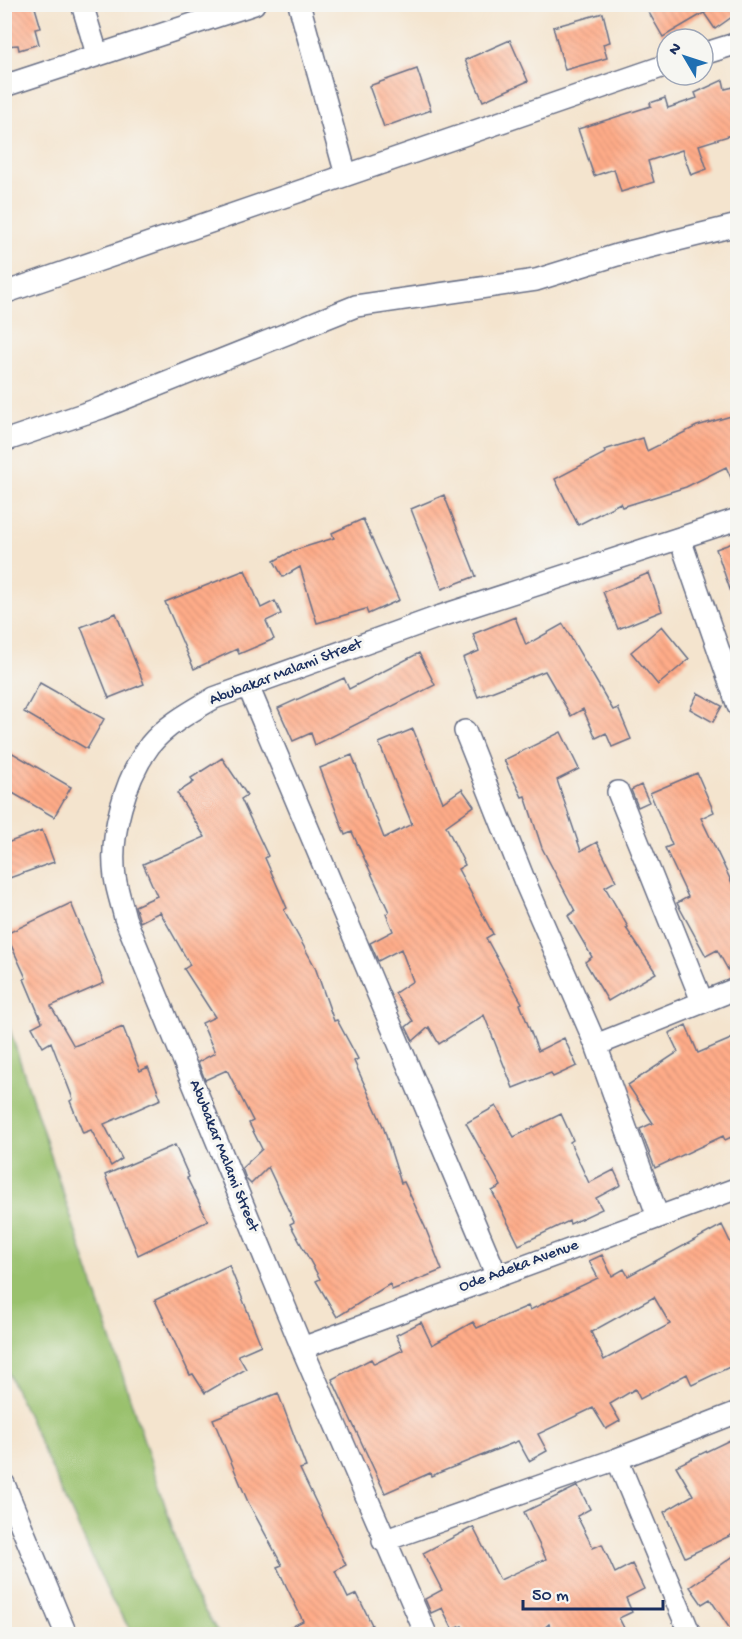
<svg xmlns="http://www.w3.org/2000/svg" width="742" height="1639" font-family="'Gochi Hand',sans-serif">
  <defs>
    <pattern id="building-back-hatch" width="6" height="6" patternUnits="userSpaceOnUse" patternTransform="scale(1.5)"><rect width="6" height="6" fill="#ffac88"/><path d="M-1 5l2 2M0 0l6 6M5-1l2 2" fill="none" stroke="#da9478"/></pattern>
  </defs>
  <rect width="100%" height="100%" fill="#f6f6f2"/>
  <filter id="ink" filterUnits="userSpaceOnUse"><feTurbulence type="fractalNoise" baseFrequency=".0167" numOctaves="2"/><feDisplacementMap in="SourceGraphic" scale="12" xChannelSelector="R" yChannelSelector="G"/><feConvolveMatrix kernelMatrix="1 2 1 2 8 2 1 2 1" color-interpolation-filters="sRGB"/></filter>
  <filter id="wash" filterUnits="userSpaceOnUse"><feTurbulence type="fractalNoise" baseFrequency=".008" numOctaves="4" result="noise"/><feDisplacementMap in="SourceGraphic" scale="24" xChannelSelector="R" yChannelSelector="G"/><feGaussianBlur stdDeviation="1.35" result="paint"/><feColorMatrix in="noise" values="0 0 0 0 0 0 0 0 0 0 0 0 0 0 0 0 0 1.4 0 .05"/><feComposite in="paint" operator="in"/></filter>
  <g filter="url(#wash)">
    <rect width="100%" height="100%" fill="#f4e4ce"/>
    <path fill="#9ac16d" stroke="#5a7866" stroke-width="1.5" d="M4,1012L194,1594L219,1634H133L111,1599L5,1366Z"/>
    <g id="blocks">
      <path fill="url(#building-back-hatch)" fill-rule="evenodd" d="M4,4H34L41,28L35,29L39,44L19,50L18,45L4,46Z
        M644,4H729L736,14L715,29L704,13L714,7L663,37Z
        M603,13L610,42L603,44L607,58L565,70L553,27Z
        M510,40L528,81L483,101L465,60Z
        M417,69L431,110L384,127L369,86Z
        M723,80L725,89L738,86V133L699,145L707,169L691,175L682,150L648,161L654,182L621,192L614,169L594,176L578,129L651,106L650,103L665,98L668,108L697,98L695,93Z
        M738,414V493L726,467L686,487L622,507L620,503L578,525L555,479L605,453L604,450L643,438L647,451L697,426Z
        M444,495L476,576L442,589L411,509Z
        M363,519L399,600L368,614L366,609L317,623L300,567L283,577L274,561L292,551L334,538L332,533Z
        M738,541V604H735L716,549Z
        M245,570L261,608L275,601L281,614L266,621L274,639L239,654L237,649L194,669L165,602Z
        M649,573L662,611L618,629L603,592Z
        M116,613L144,684L109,698L81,627Z
        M515,617L526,645L563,624L613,710L618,708L631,739L612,747L606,733L596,738L583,709L571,716L545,671L478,697L463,658L479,651L473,634Z
        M662,626L689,659L658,685L631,652Z
        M419,653L435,685L315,745L311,733L293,741L278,708L344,678L349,689Z
        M40,683L104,719L87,749L24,712Z
        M698,693L722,706L713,722L690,709Z
        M413,729L443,802L462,789L474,806L446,826L465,865L458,869L493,934L486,938L522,1003L520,1004L538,1051L564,1038L577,1066L553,1077L551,1073L513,1088L484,1015L439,1044L429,1027L413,1041L406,1027L413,1021L395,993L413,981L401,949L378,961L370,943L393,931L386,914L389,912L352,832L345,835L320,768L352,755L384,838L412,824L379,743Z
        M561,732L579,769L557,780L581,851L597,842L616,881L605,887L628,927L626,928L656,973L608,1001L585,962L592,957L568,916L575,911L542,848L525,796L522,797L504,760Z
        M4,748L71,787L54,817L4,788Z
        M222,758L247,795L241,799L268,856L265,858L287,908L284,910L315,967L334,1021L337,1020L358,1059L354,1061L383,1126L401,1183L404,1182L425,1227L442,1270L392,1290L390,1284L337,1317L316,1281L320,1279L290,1224L294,1222L268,1167L251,1184L246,1179L242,1168L262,1149L249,1123L253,1121L227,1070L205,1080L198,1062L215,1053L202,1023L215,1017L184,969L190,965L160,912L140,922L135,906L157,896L143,864L205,837L177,793L194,782L191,778Z
        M697,773L714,812L701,818L733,885L738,883V976L732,977L717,950L706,956L677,903L688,897L665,848L672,845L650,793Z
        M641,785L649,802L638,807L631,790Z
        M42,830L54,862L4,880V844Z
        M71,903L104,983L51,1006L74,1046L123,1027L140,1071L148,1067L161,1099L104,1124L122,1159L111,1166L91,1130L83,1133L70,1101L73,1099L51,1042L43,1047L32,1027L42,1022L24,979L26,978L6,934Z
        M686,1025L698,1053L738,1036V1134L725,1140L723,1136L655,1168L640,1129L653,1123L628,1085L678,1052L669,1033Z
        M496,1106L514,1137L561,1114L573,1140L570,1142L589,1183L614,1170L621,1185L596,1198L602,1209L570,1224L569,1221L519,1245L492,1191L501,1186L466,1123Z
        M175,1145L189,1177L187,1178L208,1221L138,1255L105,1175Z
        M722,1225L738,1258V1363L692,1385L687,1374L640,1399L635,1389L610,1404L620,1421L606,1429L593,1408L538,1434L547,1451L529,1461L518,1441L431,1476L430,1473L385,1493L332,1379L371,1359L374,1364L403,1350L396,1335L421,1322L432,1345L473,1322L477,1328L528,1306L530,1310L598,1278L589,1261L602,1255L612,1276L624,1269L628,1276ZM654,1297L670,1324L604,1360L591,1332Z
        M229,1265L261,1345L238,1355L246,1369L205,1393L193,1374L190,1375L155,1300Z
        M278,1393L306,1467L300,1469L346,1565L335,1571L348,1598L357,1594L372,1625L352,1635H276L303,1621L277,1567L282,1565L248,1502L213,1419Z
        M732,1439L738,1451V1532L685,1557L664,1512L693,1495L676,1466Z
        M578,1486L590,1509L577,1516L593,1548L602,1544L615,1573L632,1564L644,1589L626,1598L632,1612L619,1618L624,1628L611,1635H554L549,1624L536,1635H467L462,1626L453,1630L442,1608L431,1613L425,1599L442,1590L423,1553L473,1527L500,1580L546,1559L524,1512Z
        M738,1553V1635H734L710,1599L702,1604L690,1587Z"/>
    </g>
  </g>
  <g filter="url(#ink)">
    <use href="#blocks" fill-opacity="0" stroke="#676e85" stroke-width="1.5"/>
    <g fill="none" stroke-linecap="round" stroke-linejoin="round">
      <defs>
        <path id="street" d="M82,4L97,54
          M299,4L346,175
          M703,54L738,43
          M4,86L254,4
          M4,293L667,65
          M4,441L101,408L356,306L536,280L617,255L738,225
          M680,539L738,706
          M248,686L496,1274
          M465,731L525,882L596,1045L658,1217
          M618,792L702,1001
          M596,1045L738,988
          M302,1348L738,1188
          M617,1459L690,1634
          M4,1484L66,1634
          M383,1541L617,1459L738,1412
          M426,1634L302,1348L125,918C122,905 117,891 115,877C109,835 125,779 150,745C166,725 192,711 214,698L441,616L738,519"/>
      </defs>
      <use href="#street" stroke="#676e85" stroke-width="24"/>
      <use href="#street" stroke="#fff" stroke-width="21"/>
    </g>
  </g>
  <g text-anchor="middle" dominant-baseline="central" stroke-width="6" stroke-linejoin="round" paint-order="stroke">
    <g font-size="16" fill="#1b2f5e" stroke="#f6f6f2">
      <text transform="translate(286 673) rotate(-21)">Abubakar Malami Street</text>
      <text transform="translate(223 1156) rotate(68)">Abubakar Malami Street</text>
      <text transform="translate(519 1267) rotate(-20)">Ode Adeka Avenue</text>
    </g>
  </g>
  <rect width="742" height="1639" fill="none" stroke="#f6f6f2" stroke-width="24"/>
  <g transform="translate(685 57) rotate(309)"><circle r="28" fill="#f6f6f2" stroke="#9ea6b7" stroke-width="1.5"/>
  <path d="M0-4.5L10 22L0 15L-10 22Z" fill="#1f6fb2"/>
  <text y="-9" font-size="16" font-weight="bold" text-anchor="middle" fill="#1b2f5e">N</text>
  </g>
  <path d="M523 1600v9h140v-9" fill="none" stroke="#1b2f5e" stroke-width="3"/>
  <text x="532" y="1600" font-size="18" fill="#1b2f5e" stroke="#f6f6f2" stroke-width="4.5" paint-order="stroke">50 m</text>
</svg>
